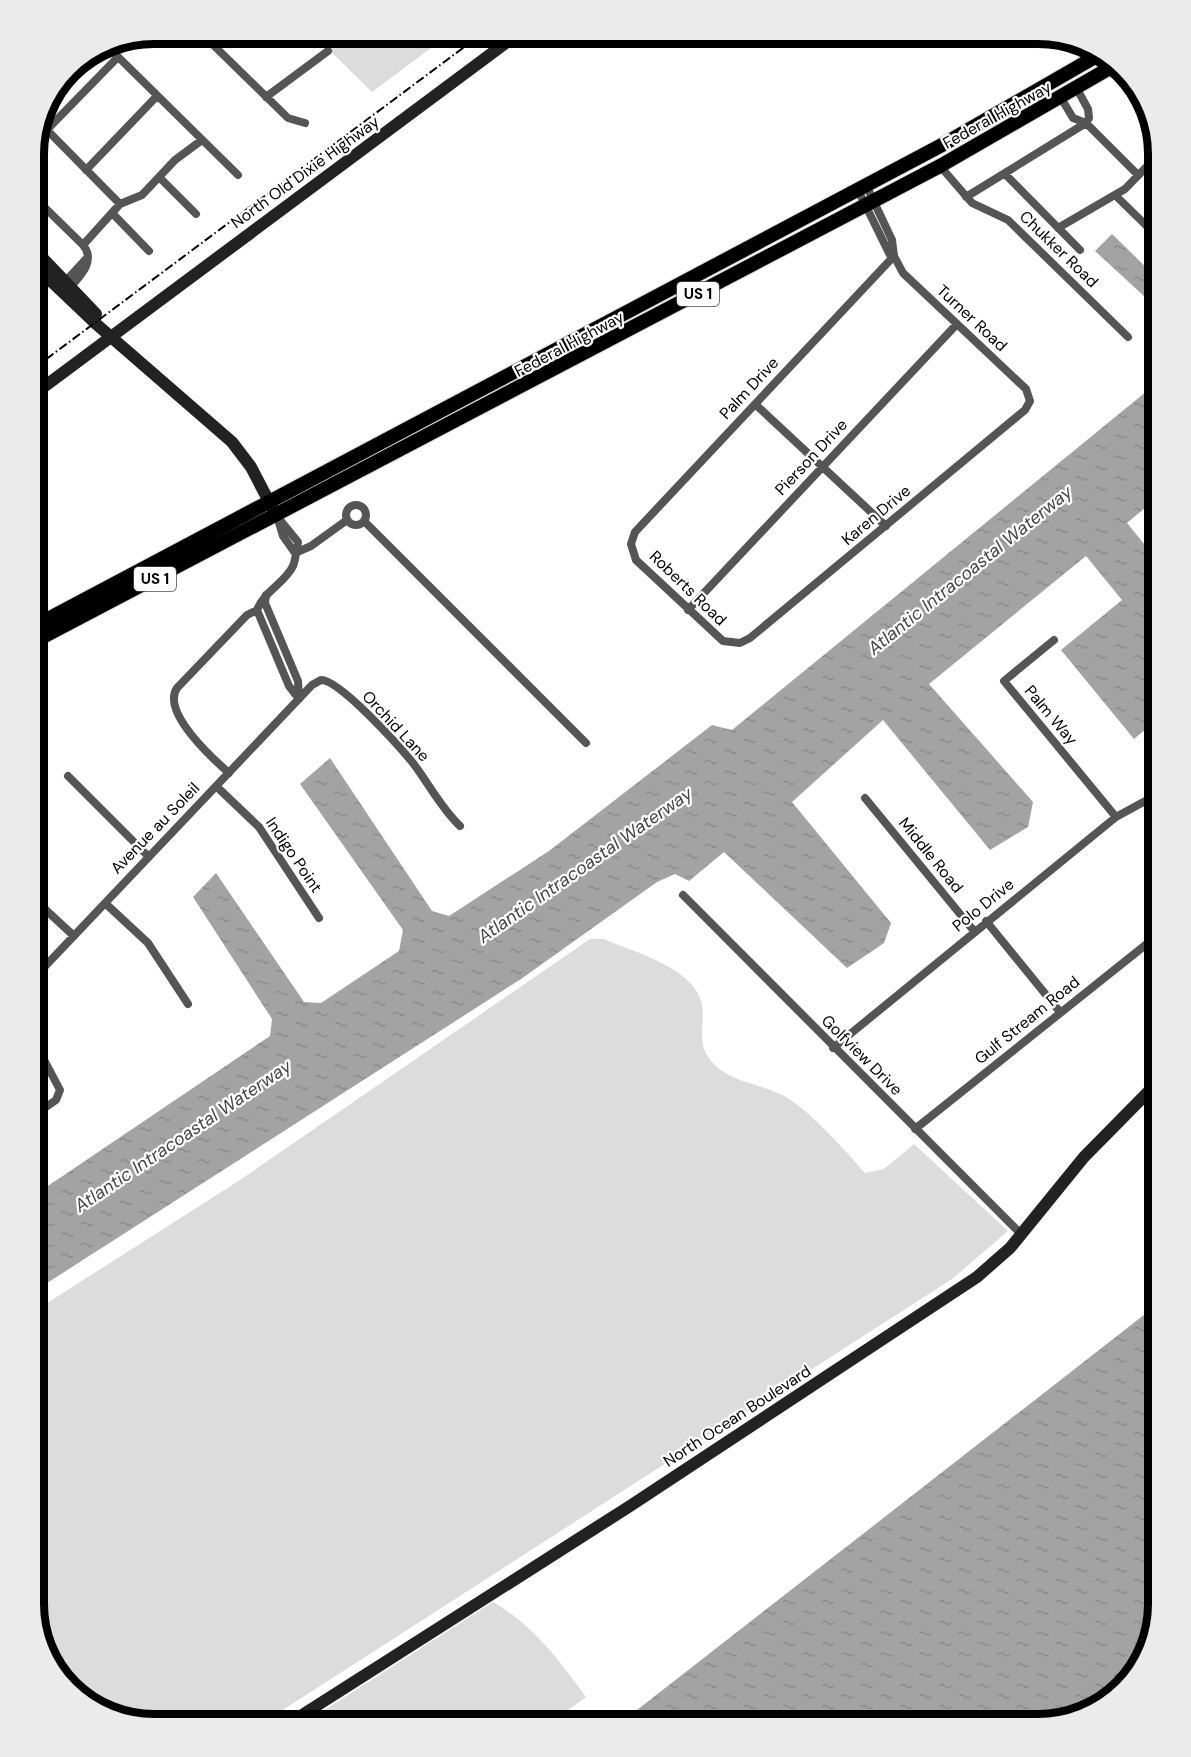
<svg xmlns="http://www.w3.org/2000/svg" width="1191" height="1757" font-family="'DM Sans',sans-serif">
  <defs>
    <pattern id="water-ripples" width="26" height="14" patternUnits="userSpaceOnUse" patternTransform="scale(1.5)"><rect width="26" height="14" fill="#a3a3a3"/><path d="M2 4q2-2 4 0t4 0M15 11q2-2 4 0t4 0" fill="none" stroke="#8b8b8b"/></pattern>
  </defs>
  <rect width="100%" height="100%" fill="#fff"/>
  <path fill="#dcdcdc" d="M312,33H451L372,92Z
    M590,939H604C633,952 696,968 702,1005C705,1022 697,1043 709,1058C726,1083 762,1083 786,1097C811,1112 845,1150 865,1173L884,1169L914,1144L1008,1231L952,1279L261,1724H146L93,1708L49,1663L33,1603V1312L237,1182Z
    M493,1602C533,1625 559,1660 586,1697L549,1724H303Z"/>
  <path fill="url(#water-ripples)" d="M1112,234L1158,279V309L1095,251Z
    M1158,382V497L1127,523L1158,561V719L1134,739L1061,650L1122,600L1086,556L929,684L1033,802L1028,827L990,850L883,720L792,802L891,923L884,943L847,968L724,852L689,881L675,874L657,882L521,979L33,1292V1196L270,1036L272,1019L193,897L216,873L304,1002L321,1003L399,951L403,930L300,784L330,758L432,911L449,916L549,851L712,725L732,730Z
    M1158,1304V1603L1142,1664L1097,1708L1037,1724H619Z"/>
  <g fill="none" stroke-linecap="round" stroke-linejoin="round">
    <defs>
      <path id="primary" d="M33,627L942,145L1102,53
        M33,642L940,166L1115,65"/>
    </defs>
    <use href="#primary" stroke="#dbdbdb" stroke-width="16"/>
    <path stroke="#555" stroke-width="8" d="M201,33L288,118L305,123
      M105,44L238,175
      M266,97L328,51
      M1061,98L1073,118L1086,123L1138,175
      M47,130L120,204
      M34,143L118,57
      M940,166L972,203L1008,220L1128,337
      M86,170L157,96
      M1005,174L1080,250
      M159,177L196,214
      M866,185L892,240L894,256L903,273L1026,389L1030,401L1025,410L750,638L740,643L723,641L636,560L631,544L635,532L894,256
      M858,190L890,255L894,256
      M1115,195L1158,237
      M33,196L83,245
      M966,197L1086,123L1089,118L1088,109L1077,89
      M112,213L149,251
      M1058,228L1125,189L1158,155
      M63,284L87,258
      M67,291C78,278 97,262 83,245L120,204L142,195L175,160L202,140
      M33,294L50,281
      M755,404L886,526
      M346 515a10 10 0 1 1 20 0a10 10 0 1 1-20 0Z
      M276,515L298,542C296,550 296,559 293,566C285,583 264,591 257,610L289,686L299,699
      M278,519L283,536L295,553
      M364,521L586,743
      M295,553L311,546L347,520
      M266,595L265,603L298,681L299,698
      M688,610L957,324
      M1054,640L1004,681L1116,817
      M229,773C212,758 161,712 177,688L247,615L257,610
      M68,776L149,857
      M216,786L259,827L319,918
      M865,798L974,931
      M683,895L1022,1235
      M33,898L74,936
      M105,903L148,943L188,1004
      M986,921L1060,1012
      M33,979L312,685L321,680C340,680 399,746 413,763C429,784 441,808 460,826
      M833,1048L1116,817L1158,794
      M33,1116L56,1100L60,1090L42,1056L33,1048
      M915,1129L1158,935"/>
    <path stroke="#222" stroke-width="12" d="M33,248L96,314
      M33,264L95,323L232,442L251,467L276,515
      M33,395L519,33
      M288,1724L630,1506L977,1277L1010,1248L1084,1157L1158,1082"/>
    <use href="#primary" stroke="#000" stroke-width="14"/>
    <path stroke="#000" stroke-width="2" stroke-dasharray="9 3 1.5 3" stroke-linecap="butt" d="M33,369L483,33"/>
  </g>
  <g text-anchor="middle" dominant-baseline="central" stroke-width="4.5" stroke-linejoin="round" paint-order="stroke">
    <g fill="#fff" stroke="#4c4c4c" stroke-width="1.5">
      <rect x="677" y="282" width="42" height="24" rx="4.5"/>
      <rect x="134" y="567" width="42" height="24" rx="4.5"/>
    </g>
    <g font-size="15" font-weight="bold" fill="#000">
      <text x="698" y="294">US 1</text>
      <text x="155" y="579">US 1</text>
    </g>
    <g font-size="16" fill="#000" stroke="#fff">
      <text transform="translate(997 115) rotate(-29)">Federal Highway</text>
      <text transform="translate(305 172) rotate(-36)">North Old Dixie Highway</text>
      <text transform="translate(1059 249) rotate(44)">Chukker Road</text>
      <text transform="translate(972 318) rotate(43)">Turner Road</text>
      <text transform="translate(569 344) rotate(-28)">Federal Highway</text>
      <text transform="translate(749 388) rotate(-47)">Palm Drive</text>
      <text transform="translate(811 457) rotate(-47)">Pierson Drive</text>
      <text transform="translate(876 515) rotate(-40)">Karen Drive</text>
      <text transform="translate(688 588) rotate(44)">Roberts Road</text>
      <text transform="translate(1051 715) rotate(50)">Palm Way</text>
      <text transform="translate(396 726) rotate(47)">Orchid Lane</text>
      <text transform="translate(155 828) rotate(-46)">Avenue au Soleil</text>
      <text transform="translate(294 855) rotate(56)">Indigo Point</text>
      <text transform="translate(931 855) rotate(51)">Middle Road</text>
      <text transform="translate(983 905) rotate(-39)">Polo Drive</text>
      <text transform="translate(1027 1020) rotate(-39)">Gulf Stream Road</text>
      <text transform="translate(862 1055) rotate(45)">Golfview Drive</text>
      <text transform="translate(737 1416) rotate(-33)">North Ocean Boulevard</text>
    </g>
    <g font-size="18" font-style="italic" fill="#444" stroke="#fff">
      <text transform="translate(970 570) rotate(-39)">Atlantic Intracoastal Waterway</text>
      <text transform="translate(585 865) rotate(-35)">Atlantic Intracoastal Waterway</text>
      <text transform="translate(183 1136) rotate(-34)">Atlantic Intracoastal Waterway</text>
    </g>
  </g>
  <path d="M0 0H1191V1757H0ZM154 44H1038A110 110 0 0 1 1148 154V1604A110 110 0 0 1 1038 1714H154A110 110 0 0 1 44 1604V154A110 110 0 0 1 154 44Z" fill="#ebebeb" fill-rule="evenodd"/>
  <path fill="none" stroke="#000" stroke-width="8" d="M154 44H1038A110 110 0 0 1 1148 154V1604A110 110 0 0 1 1038 1714H154A110 110 0 0 1 44 1604V154A110 110 0 0 1 154 44Z"/>
</svg>
